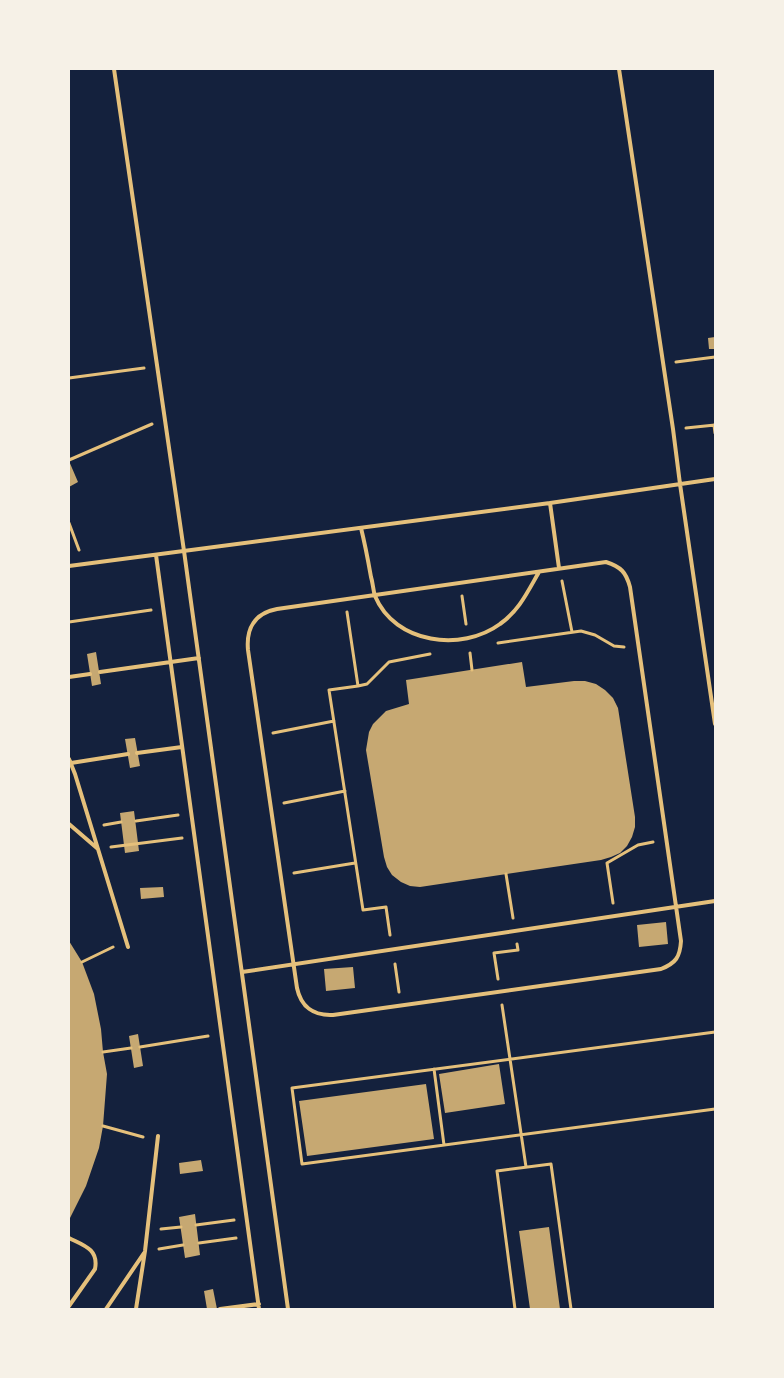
<svg xmlns="http://www.w3.org/2000/svg" width="784" height="1378" font-family="'Fira Sans',sans-serif">
  <rect width="100%" height="100%" fill="#14213d"/>
  <path fill="#c6a872" d="M715,337V349H709L708,338Z
    M69,461L78,482L69,487Z
    M96,652L101,684L92,686L87,654Z
    M522,662L526,687L574,681H585L596,684L605,690L613,698L618,708L635,817V827L632,837L627,846L620,853L611,857L601,860L420,887L410,886L401,882L392,875L387,867L384,857L366,750L369,732L373,724L386,711L409,704L406,680Z
    M135,738L140,766L130,768L125,739Z
    M134,811L139,851L125,853L120,813Z
    M163,887L164,897L141,899L140,888Z
    M666,922L668,944L639,947L637,925Z
    M69,941L82,962L94,994L101,1029L103,1052L107,1074L103,1126L99,1148L86,1186L69,1220Z
    M353,967L355,988L326,991L324,969Z
    M138,1034L143,1066L134,1068L129,1036Z
    M499,1064L505,1104L445,1113L439,1074Z
    M426,1084L434,1139L307,1156L299,1101Z
    M201,1160L203,1171L180,1174L179,1163Z
    M195,1214L200,1255L185,1258L179,1217Z
    M549,1227L560,1309H530L519,1231Z
    M213,1289L217,1309H207L204,1291Z"/>
  <g fill="none" stroke-linecap="round" stroke-linejoin="round">
    <path stroke="#e5c07b" stroke-width="3" d="M676,362L715,357
      M69,378L144,368
      M714,425L715,433
      M686,428L715,425
      M69,460L152,424
      M69,523L79,550
      M562,581L572,632
      M462,596L466,624
      M347,612L358,686L329,690L363,910L386,907L390,935
      M69,622L151,610
      M498,643L581,631L595,635L614,646L624,647
      M470,653L472,670
      M358,686L367,684L389,662L430,654
      M273,733L334,721
      M284,803L345,791
      M136,821L178,815
      M104,825L121,822
      M111,847L182,838
      M294,873L355,863
      M506,874L513,918
      M613,903L607,863L638,845L653,842
      M82,962L113,947
      M395,964L399,992
      M498,979L494,953L518,950L517,944
      M502,1005L526,1167
      M715,1032L292,1088L302,1164L715,1109
      M140,1047L208,1036
      M103,1052L131,1048
      M434,1069L444,1145
      M103,1126L143,1137
      M196,1225L234,1220
      M161,1229L181,1227
      M199,1243L236,1238
      M159,1249L183,1245
      M515,1309L497,1171L551,1164L571,1309"/>
    <path stroke="#e5c07b" stroke-width="4" d="M114,69L184,551L288,1309
      M619,69L673,429L680,484L715,724
      M550,503L559,568
      M361,528C365,544 368,560 371,577C373,583 373,590 375,596C395,644 462,652 500,624C519,611 528,591 539,572
      M156,555L259,1309
      M606,562C621,567 626,572 630,587L681,941C680,957 676,963 661,969L333,1015C314,1016 301,1007 297,988L248,650C246,628 255,613 277,609Z
      M69,566L550,503L715,479
      M100,672L199,658
      M69,677L90,674
      M137,753L182,747
      M69,759L75,774L128,947
      M71,763L128,754
      M69,824L98,849
      M242,972L715,901
      M69,1238C83,1245 99,1249 95,1269L69,1306
      M106,1309L144,1253
      M136,1309L145,1251L158,1136
      M220,1309L259,1304"/>
  </g>
  <rect width="784" height="1378" fill="none" stroke="#f6f1e7" stroke-width="140"/>
</svg>
